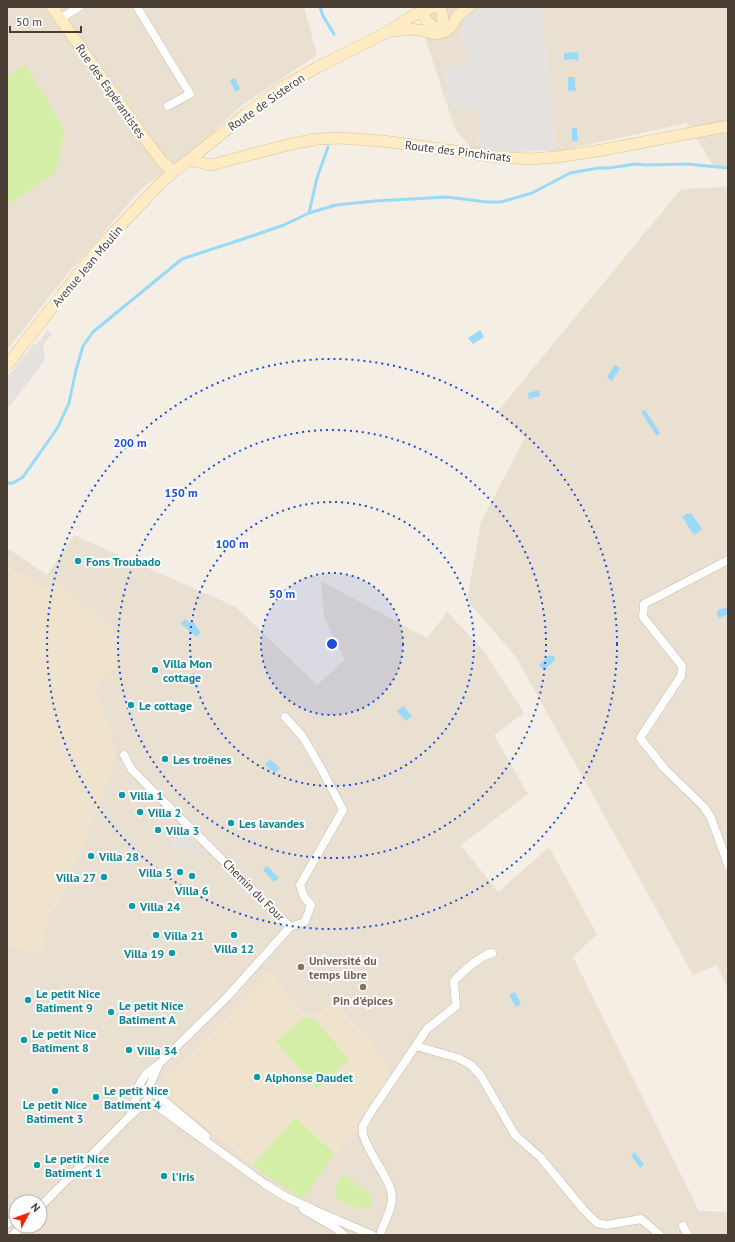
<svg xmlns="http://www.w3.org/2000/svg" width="735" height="1242" font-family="'PT Sans',sans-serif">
  <rect width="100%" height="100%" fill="#f4eee5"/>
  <path fill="#e9e0d2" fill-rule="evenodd" d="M7,7H304L317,55L240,107L193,151L142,188L60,283L7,350Z
    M419,7H728V168L714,167L687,123L559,151L472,149L455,129L426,41Z
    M728,187V990L717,965L693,975L516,657L467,600L481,522L525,437L497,412L681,189Z
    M74,535L236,607L317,685L345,660L324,618L321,581L427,638L447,612L485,652L524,713L494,735L528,794L461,845L498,892L549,847L597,934L573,957L699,1211L728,1212V1235H7V548L47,575ZM16,1202H40V1226H16Z"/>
  <path fill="#efe3cd" d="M7,566L47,589L56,578L120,638L118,665L101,682L97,688V696L105,714L116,752L113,768L58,907L48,915L42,954L7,945Z
    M269,971L302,1010L314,1015L325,1008L337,1002L391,1067L381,1088L369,1106L357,1130L335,1154L296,1118L252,1166L204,1125L159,1089L165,1075L204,1042L222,1022L239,1007Z"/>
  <path fill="#d4eea8" d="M26,65L49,103L65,131L58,164L53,175L7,205V77Z
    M305,1017L314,1018L349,1060L317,1089L276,1041Z
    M296,1117L334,1154L303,1199L252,1166Z
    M346,1176C359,1185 374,1191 371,1209C357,1208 339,1206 334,1191L340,1177Z"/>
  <path fill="#e5e1de" d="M489,7H528L542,9L556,150L513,152L478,148L480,116L479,111L476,109H454L449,104L446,98L445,68H454L457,65L469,62L467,58L466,40L462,38L461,35V30L463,23L466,17L471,13L479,9Z
    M47,330L52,334L43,344L45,360L7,409V377L33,345L40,341Z
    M183,831L204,852L171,848L173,836Z"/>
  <path fill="#99d9f9" d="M578,52L579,60L576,61L575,59L564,60V53Z
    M568,77H575V87H576V91L568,90Z
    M235,78L240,89L235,92L230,80Z
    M572,128H577L578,141H572Z
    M480,330L484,337L473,344L468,338Z
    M615,365L620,368L612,381L607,377Z
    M539,390L540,396L529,399L528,393Z
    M645,410L660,433L657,436L641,412Z
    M688,513L689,514L691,513L702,529L694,535L682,517Z
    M727,607L728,608V614L719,618L717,614L718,610Z
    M185,619L190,622L195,623L196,627L201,632L197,637L181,624Z
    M550,655L551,656H554L555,660L544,670L539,665Z
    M403,706L412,716L406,721L397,711Z
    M270,759L280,768L275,773L265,765Z
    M267,866L279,878L274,882L263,870Z
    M515,992L521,1004L516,1007L509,995Z
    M635,1152L644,1165L640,1168L631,1155Z"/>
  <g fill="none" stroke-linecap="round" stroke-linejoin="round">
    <path stroke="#99d9f9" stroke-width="3" d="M320,7L323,16L334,34
      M309,213L317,178L328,147
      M7,483H13L23,477L58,427L69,403L76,370L83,346L93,332L182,259L255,235L284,225L309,213L336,205L375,201L447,197L487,202H501L532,193L570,173L598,168H609L636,164L645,165L687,164L728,168"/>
    <defs>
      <path id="street" d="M137,7L190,94L168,106
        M60,19L79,7
        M728,560L644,604L643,617L682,666L681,676L640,738L665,769L704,807L711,818L728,864
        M285,717L303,737L322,770L343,810L300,885L304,897L311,905L305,922L290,927
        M124,755L132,770L290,927L227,997L158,1065L146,1074L142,1080L138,1087L134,1106L130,1116
        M416,1046L458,1058L471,1065L481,1076L515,1135L540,1157L583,1209L597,1223L607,1225L641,1219L660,1235
        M145,1090L161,1098L206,1136
        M145,1103L154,1105L161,1109L265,1184L286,1197L314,1210L372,1235
        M40,1207L130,1116L145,1103L148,1098L150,1085L158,1066
        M303,1209C316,1218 333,1224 344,1235
        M7,1224L16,1218
        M683,1226L688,1235
        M13,1235L22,1226
        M380,1235C384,1221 395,1206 391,1191C387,1173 359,1142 363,1126C365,1123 367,1119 369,1115L427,1029L456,1006L454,981C462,972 480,956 492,953"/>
      <path id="secondary" d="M52,7L148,143L161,160L173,172
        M421,7C424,21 431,27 444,32L442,12
        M391,31L410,29L424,31L435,34L444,32L451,27L458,15L469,7
        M189,160L211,165L287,145L317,139L339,138L383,141L498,157L529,159L557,157L597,151L728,126
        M7,365L97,250L157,187L173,172L189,160L247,113L284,86L318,67L387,32L409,18L422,11L434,7"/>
    </defs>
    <use href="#street" stroke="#c4b8a9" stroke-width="9"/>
    <use href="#secondary" stroke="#ddc391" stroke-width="12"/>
    <use href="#street" stroke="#fff" stroke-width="8"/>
    <use href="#secondary" stroke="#ffecc4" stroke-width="11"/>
  </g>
  <circle cx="332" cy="644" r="71" fill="#1d4ed8" fill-opacity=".12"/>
  <g fill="none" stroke="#1d4ed8" stroke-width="2" stroke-dasharray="2 4">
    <circle cx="332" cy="644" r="71"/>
    <circle cx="332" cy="644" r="142"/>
    <circle cx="332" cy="644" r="214"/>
    <circle cx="332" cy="644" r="285"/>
  </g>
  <g fill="#0f9aa8" stroke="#fff" stroke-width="1.5">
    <circle cx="78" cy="561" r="4"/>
    <circle cx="155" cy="670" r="4"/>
    <circle cx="131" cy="705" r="4"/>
    <circle cx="165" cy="759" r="4"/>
    <circle cx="122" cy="795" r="4"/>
    <circle cx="140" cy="812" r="4"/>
    <circle cx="231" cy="823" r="4"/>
    <circle cx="158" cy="830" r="4"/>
    <circle cx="91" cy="856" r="4"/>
    <circle cx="180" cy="872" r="4"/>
    <circle cx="192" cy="876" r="4"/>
    <circle cx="104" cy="877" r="4"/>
    <circle cx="132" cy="906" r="4"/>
    <circle cx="156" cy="935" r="4"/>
    <circle cx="234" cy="935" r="4"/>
    <circle cx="172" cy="953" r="4"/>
    <circle cx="28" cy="1000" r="4"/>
    <circle cx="111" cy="1012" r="4"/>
    <circle cx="24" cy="1040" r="4"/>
    <circle cx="129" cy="1050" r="4"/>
    <circle cx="257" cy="1077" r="4"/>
    <circle cx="55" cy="1091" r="4"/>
    <circle cx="96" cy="1097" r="4"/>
    <circle cx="37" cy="1165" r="4"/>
    <circle cx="164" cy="1176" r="4"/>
  </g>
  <g fill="#8d6e63" stroke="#fff" stroke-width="1.5">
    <circle cx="301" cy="967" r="4"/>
    <circle cx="363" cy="987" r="4"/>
  </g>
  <g text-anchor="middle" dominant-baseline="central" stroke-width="4" stroke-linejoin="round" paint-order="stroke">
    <g font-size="12" fill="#483e34" stroke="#fff">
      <text transform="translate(111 91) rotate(55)">Rue des Espérantistes</text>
      <text transform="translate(266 102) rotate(-35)">Route de Sisteron</text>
      <text transform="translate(458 151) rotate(7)">Route des Pinchinats</text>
      <text transform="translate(87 266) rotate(-50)">Avenue Jean Moulin</text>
      <text transform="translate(254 890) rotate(45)">Chemin du Four</text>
    </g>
    <g font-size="12" font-weight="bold" fill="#0d838f" stroke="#fff" text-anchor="start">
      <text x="86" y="561">Fons Troubado</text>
      <text x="163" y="663">Villa Mon<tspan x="163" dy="14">cottage</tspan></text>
      <text x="139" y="705">Le cottage</text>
      <text x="173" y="759">Les troënes</text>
      <text x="130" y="795">Villa 1</text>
      <text x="148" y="812">Villa 2</text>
      <text x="239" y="823">Les lavandes</text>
      <text x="166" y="830">Villa 3</text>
      <text x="99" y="856">Villa 28</text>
      <text x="172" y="872" text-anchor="end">Villa 5</text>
      <text x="96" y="877" text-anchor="end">Villa 27</text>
      <text x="192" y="890" text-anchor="middle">Villa 6</text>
      <text x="140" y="906">Villa 24</text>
      <text x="164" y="935">Villa 21</text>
      <text x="234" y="948" text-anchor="middle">Villa 12</text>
      <text x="164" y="953" text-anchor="end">Villa 19</text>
      <text x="36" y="993">Le petit Nice<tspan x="36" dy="14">Batiment 9</tspan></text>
      <text x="119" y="1005">Le petit Nice<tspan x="119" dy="14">Batiment A</tspan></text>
      <text x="32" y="1033">Le petit Nice<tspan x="32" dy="14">Batiment 8</tspan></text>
      <text x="137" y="1050">Villa 34</text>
      <text x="265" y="1077">Alphonse Daudet</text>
      <text x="104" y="1090">Le petit Nice<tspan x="104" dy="14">Batiment 4</tspan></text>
      <text x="55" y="1104" text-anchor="middle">Le petit Nice<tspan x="55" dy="14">Batiment 3</tspan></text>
      <text x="45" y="1158">Le petit Nice<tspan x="45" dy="14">Batiment 1</tspan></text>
      <text x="172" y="1176">l'Iris</text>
    </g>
    <g font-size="12" font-weight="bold" fill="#785e54" stroke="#fff" text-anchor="start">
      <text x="309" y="960">Université du<tspan x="309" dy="14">temps libre</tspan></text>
      <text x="363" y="1000" text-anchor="middle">Pin d'épices</text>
    </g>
  </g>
  <circle cx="332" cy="644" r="6" fill="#1d4ed8" stroke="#fff" stroke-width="2"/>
  <g font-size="12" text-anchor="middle" font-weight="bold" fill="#1d4ed8" stroke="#fff" stroke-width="4" stroke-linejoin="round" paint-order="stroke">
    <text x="130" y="447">200 m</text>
    <text x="181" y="497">150 m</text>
    <text x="232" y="548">100 m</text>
    <text x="282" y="598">50 m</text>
  </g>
  <rect width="735" height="1242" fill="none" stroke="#483e34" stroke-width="16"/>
  <g transform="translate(28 1214) rotate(49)"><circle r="19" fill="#ffffff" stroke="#b6b2ae"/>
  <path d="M0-3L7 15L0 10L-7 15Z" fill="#ff2211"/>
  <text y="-6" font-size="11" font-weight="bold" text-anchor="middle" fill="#483e34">N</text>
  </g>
  <path d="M10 26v6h71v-6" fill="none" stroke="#483e34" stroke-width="2"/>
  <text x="16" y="26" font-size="12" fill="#483e34" stroke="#ffffff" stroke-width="3" paint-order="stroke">50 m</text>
</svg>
